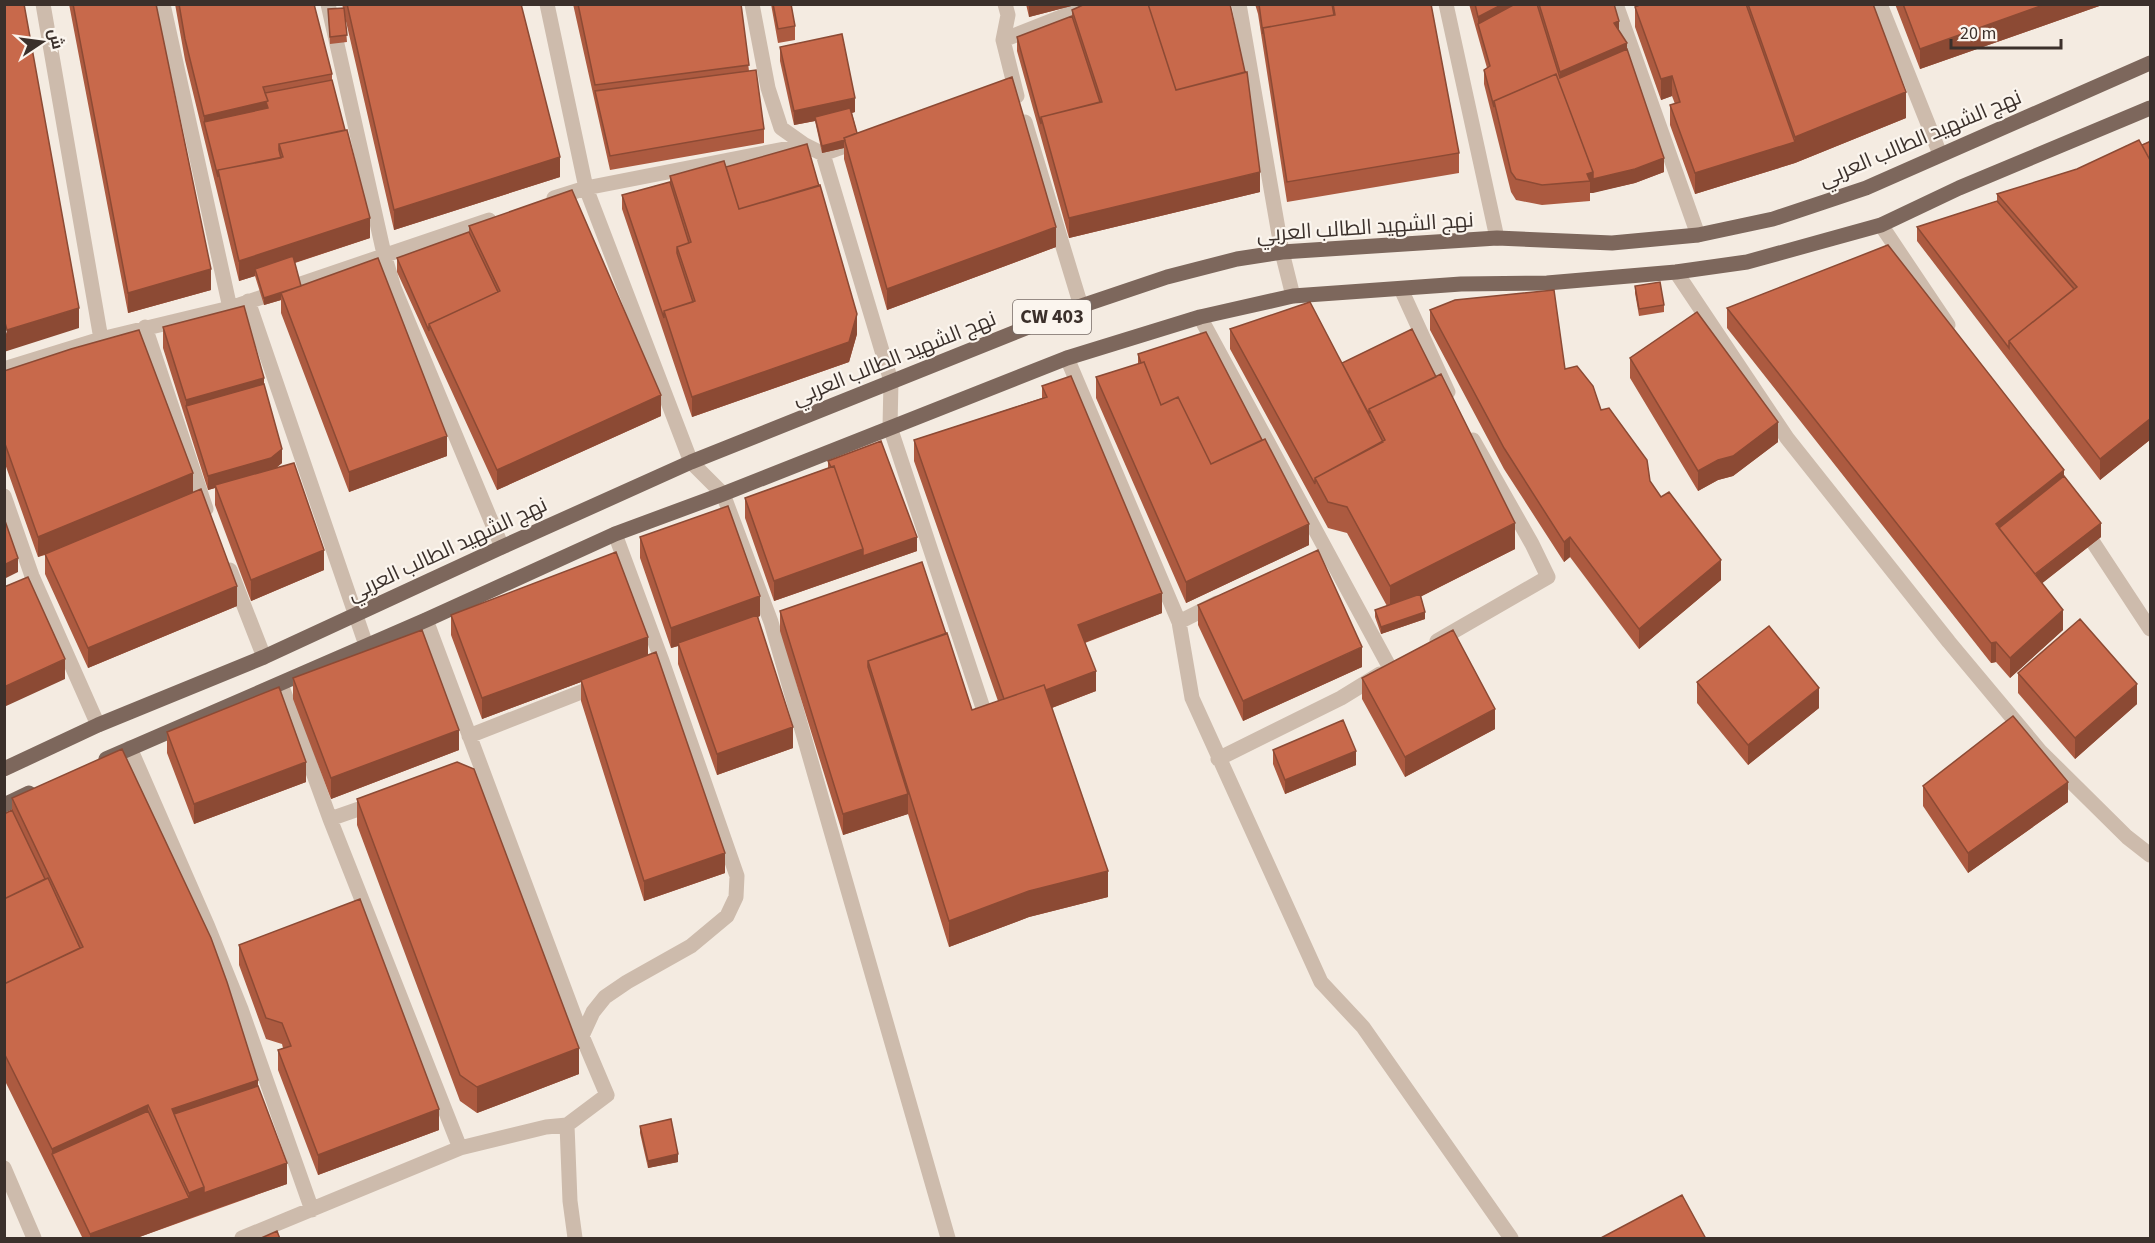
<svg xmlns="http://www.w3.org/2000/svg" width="2155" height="1243" font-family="'Source Sans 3',Cairo,sans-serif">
  <rect width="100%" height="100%" fill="#f4ebe1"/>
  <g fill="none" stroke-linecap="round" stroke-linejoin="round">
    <path stroke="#cdbbac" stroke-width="15" d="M43,4L101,339
      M163,4L230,308
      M328,4L384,254L394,288L502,547
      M547,4L586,188L691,462L723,494L771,622L948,1238
      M752,4L768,88L781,128L805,145
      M1005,4L1008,15L1003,40L1017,96
      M1239,4L1282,252L1293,296
      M1446,4L1497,238
      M1616,4L1698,235
      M1880,4L1940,154
      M1003,40L1094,4
      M1025,122L1081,306
      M823,154L891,381L890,427L986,717
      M554,198L586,188L805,145L823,154L848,145
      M1881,225L1948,325
      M1676,272L1787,438L1949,642L2040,751L2127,837L2150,855
      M1401,289L1448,392
      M248,301L366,645
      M1200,317L1390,668
      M145,327L206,509
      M1067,358L1179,622L1192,698L1321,982L1363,1027L1511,1238
      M4,369L101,339L230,308L489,220
      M4,496L32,576L98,725
      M2083,527L2150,629
      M230,570L264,657
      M426,620L582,1036
      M1179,622L1217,603
      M1437,641L1548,577L1532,544L1473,440
      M281,684L330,819L460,1148
      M469,736L599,685
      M130,748L208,927L241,1009L312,1210
      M1218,759L1341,698L1380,674
      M330,819L376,803
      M4,1168L34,1238
      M242,1238L460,1148L546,1127L567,1125
      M575,1238L570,1201L567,1125L607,1095L582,1036L593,1012L605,997L627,982L691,946L727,916L736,897L737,876L662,661L615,534"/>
    <path stroke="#7d675c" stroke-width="15" d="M106,759L426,620L615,534L723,494L1067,358L1200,317L1293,296L1461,284L1547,283L1676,272L1747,262L1881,225L1959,188L2150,108
      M4,769L98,725L264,657L502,547L691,462L1081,306L1167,277L1237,259L1282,252L1497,238L1612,243L1698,235L1773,219L1866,188L2150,63
      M4,805L29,793"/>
  </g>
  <path fill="#ac5a40" d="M69,4H156L211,290L128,313Z
    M175,4H314L332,74V80L370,238L295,263L301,286L447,456L349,492L281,313V300L264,305L255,276L239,281L185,60Z
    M342,4H521L560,177L394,230L345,17L347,42L330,44L328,9L343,8Z
    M573,4H741L749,71L764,129V143L610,170Z
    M771,4H792L791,5L795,26V40L778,43Z
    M1026,4H1079L1029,17Z
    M1255,4H1431L1459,153V173L1287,202L1258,14Z
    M1469,4H1614L1619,32L1627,49L1664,172L1635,183L1590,193V201L1542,205L1516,200L1511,192L1484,84V70L1487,68Z
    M1642,4H1873L1906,118L1795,163L1695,194L1670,125V105L1675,104L1672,96L1661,100L1635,27V7Z
    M1895,4H2105L1920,69Z
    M1072,10L1260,192L1069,238L1017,51V37L1072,16Z
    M780,47L855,112L852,113L857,133L1056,247L887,310L844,159V148L822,153L815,121L794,125L780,61Z
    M2151,141V439L2100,480L1917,241V227L1997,201V194L2077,169Z
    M726,167L857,334L849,362L692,417L622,209V195L670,182V176Z
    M469,226L661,416L497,490L397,272V258L469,232Z
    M1635,286L1664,305V312L1639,316L1635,293Z
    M1727,308L2064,476L2101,537L2042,583L2063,630L2010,678L1996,662L1991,663L1727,328Z
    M1430,310L1565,369L1601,410L1661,497L1721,580L1639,649L1570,557L1564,562L1504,469L1430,330Z
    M163,327L264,384L282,463L276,468L324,570L251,601L215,505V488L208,490L163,348Z
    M1230,329L1342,363L1515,549L1420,597L1425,619L1381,634L1375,617V610L1387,606L1347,533L1328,528L1230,349Z
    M1138,354L1309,545L1186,603L1096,398V377L1138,364Z
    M1630,358L1778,442L1733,476L1718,480L1698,491L1630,378Z
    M4,371L193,492L237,606L88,668L45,574V555L38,557L4,461Z
    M1042,386L1162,613L1085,643L1096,691L1052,708L1108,897L1029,917L949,947L908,814L843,835L780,631V611L946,634L972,710L998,701L914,461V440L1042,398Z
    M828,461L917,551L774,601L745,518V498L828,468Z
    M640,537L760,616L758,617L793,748L717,775L678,664V646L671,648L640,558Z
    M1198,605L1362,667L1243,721L1198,625Z
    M451,615L648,655L725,873L644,901L581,701V682L482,719L451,635Z
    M2018,673L2137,704L2075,759L2018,693Z
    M293,678L459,750L331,799L293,699Z
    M1362,678L1495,729L1405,777L1362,699Z
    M1697,682L1819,708L1748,765L1697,703Z
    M167,732L306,782L194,824L167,753Z
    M1273,750L1356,765L1285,794L1273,764Z
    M1923,786L2068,802L1968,873L1923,806Z
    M12,798L258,1086L287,1184L134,1239H83L4,1079V814L12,810Z
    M357,799L579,1074L477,1113L460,1101L357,825Z
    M239,945L439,1130L318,1175L278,1070V1050L283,1048L282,1044L266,1039L239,965Z
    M640,1126L678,1162L648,1168L640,1133Z"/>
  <path fill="#8c4a34" d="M1029,4H1079L1029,17Z
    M1503,4H1534L1478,24V17Z
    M2046,4H2105L1920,69V49Z
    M1619,21V41L1614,23Z
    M1627,43V63L1560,92V72Z
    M1672,76V96L1661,100V79Z
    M1906,92V118L1795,163V137Z
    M855,98V112L816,121L815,117V121L794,125V111Z
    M268,101V122H204V116Z
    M844,140V148L822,153V146Z
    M1795,142V163L1695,194V173Z
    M560,157V177L394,230V210Z
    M1664,158V172L1635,183L1593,193V179Z
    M1260,172V192L1069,238V218Z
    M1593,172V193H1590V181L1587,174Z
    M370,218V238L257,275L255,269V276L239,281V261Z
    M1056,227V247L887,310V289Z
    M211,269V290L128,313V293Z
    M281,293V300L264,305V298Z
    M79,308V328L7,351V330Z
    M857,314V334L849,362L692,417V397Z
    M7,337V351L4,352V338Z
    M264,378V398L186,406V400Z
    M661,395V416L497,490V470Z
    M2151,418V439L2100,480V459Z
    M1778,422V442L1733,476L1718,480L1698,491V471Z
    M447,436V456L349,492V472Z
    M282,449V463L271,472L215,485V488L208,490V476Z
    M2064,470V490L2002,539L1996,524Z
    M193,473V494L38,557V537Z
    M1515,523V549L1390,612V586Z
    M2101,523V537L2031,592V578Z
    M1309,524V545L1186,603V582Z
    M917,537V551L774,601V581L863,549Z
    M1570,537V557L1564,562V542Z
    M324,550V570L251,601V580Z
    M18,558V572L4,579V565Z
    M1721,560V580L1639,649V629Z
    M237,586V606L88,668V648Z
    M1162,593V613L1078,645V625Z
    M760,596V616L678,646V643V646L671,648V628Z
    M2063,610V630L2010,678V658Z
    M1425,612V619L1381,634V627Z
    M648,637V657L482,719V698Z
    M1996,642V662L1991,663V643Z
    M1362,647V667L1243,721V701Z
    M65,659V679L4,707V687Z
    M1096,671V691L1007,725V705Z
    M2137,684V704L2075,759V738Z
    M1819,688V708L1748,765V745Z
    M1495,709V729L1405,777V757Z
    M793,727V748L717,775V754Z
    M459,730V750L331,799V778Z
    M1356,751V765L1285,794V780Z
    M306,762V782L194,824V804Z
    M2068,782V802L1968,873V853Z
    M908,794V814L843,835V814Z
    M725,853V873L644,901V881Z
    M1108,871V897L1029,917L949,947V921L1029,891Z
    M579,1048V1074L477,1113V1087Z
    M258,1080V1106L180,1133L172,1109Z
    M148,1105V1131L52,1154V1149Z
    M439,1109V1130L318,1175V1155Z
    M678,1154V1162L648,1168V1161Z
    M287,1163V1184L204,1213V1193Z
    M204,1187V1213L134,1239H90V1234L189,1198V1193Z"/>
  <path fill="#c8694b" stroke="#8c4a34" stroke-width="1.5" d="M4,4H24L79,308L7,330L4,319Z
    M73,4H156L211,269L128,293Z
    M179,4H314L332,74L263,87L268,101L204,116L185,39Z
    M347,4H521L560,157L394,210Z
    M578,4H741L749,65L595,85Z
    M773,4H791L795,26L778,29Z
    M1085,4H1148L1176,90L1247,72L1260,172L1069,218L1041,117L1102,102L1072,10Z
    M1148,4H1230L1245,72L1176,90Z
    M1259,4H1332L1334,15L1263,28V34Z
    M1333,4H1431L1459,153L1287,182L1263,28L1335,15Z
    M1475,4H1503L1478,17Z
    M1515,4H1537L1560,78L1627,49L1664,158L1635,169L1593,179V172L1556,74L1494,101V107L1484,70L1490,66L1478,24Z
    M1539,4H1614L1619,21L1614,23L1627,43L1560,72Z
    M1642,4H1746L1795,142L1695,173L1670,105L1680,102L1672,76L1661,79L1635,7Z
    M1748,4H1873L1906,92L1795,137Z
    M1903,4H2046L1920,49Z
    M344,8L347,35L330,37L328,9Z
    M1072,16L1100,102L1041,117V124L1017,37Z
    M842,34L855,98L794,111L780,47Z
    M756,70L764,129L610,156L595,91Z
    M1556,74L1593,172L1587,174L1590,181L1542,185L1516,179L1511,172L1494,101Z
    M1012,77L1056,227L887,289L844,138Z
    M332,80L345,130L279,144V150L281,158L218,170V177L204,122L268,108L266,102L268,101L265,93Z
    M850,108L857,133L844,138L845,140L822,146L815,117Z
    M347,130L370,218L239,261L218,170L283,157L279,144Z
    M2139,140L2151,162V418L2100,459L2009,341L2077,287L1997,194L2077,169Z
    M2151,141V162L2142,145Z
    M807,144L819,186L739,209L726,167Z
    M724,161L739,209L820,185L857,314L849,342L692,397L664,311L695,301L677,247L691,242L670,176Z
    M670,182L689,243L677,247V253L693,302L664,311V318L622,195Z
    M572,190L661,395L497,470L429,324L500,291L469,226Z
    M1997,201L2074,289L2009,341V348L1917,227Z
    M469,232L498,292L429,324V331L397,258Z
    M1888,245L2064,470L1996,524L2063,610L2010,658L1996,642L1991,643L1727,308Z
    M293,256L301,286L264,298L255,269Z
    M378,258L447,436L349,472L281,293Z
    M1660,282L1664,305L1639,309L1635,286Z
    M1554,290L1565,369L1577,366L1593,386L1601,410L1609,408L1647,460L1650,481L1661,497L1669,492L1721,560L1639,629L1570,537L1564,542L1504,448L1430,310L1455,300Z
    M1310,302L1383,442L1315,478V484L1230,329Z
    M244,306L264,378L186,400L163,327Z
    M1697,312L1778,422L1733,456L1718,460L1698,471L1630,358Z
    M4,325L7,337L4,338Z
    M1412,329L1436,377L1369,409V414L1342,363Z
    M139,330L193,473L38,537L4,441V371L71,349Z
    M1206,332L1262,440L1211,464L1178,397L1161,405L1144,362L1141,363L1138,354Z
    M1144,362L1161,405L1178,397L1211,464L1265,439L1309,524L1186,582L1096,377Z
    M1441,374L1515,523L1390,586L1347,507L1328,502L1315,478L1385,440L1369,409Z
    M1071,376L1162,593L1078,625L1096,671L1046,690L1044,685L1004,699L914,440L1047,397L1042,386Z
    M264,384L282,449L271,458L208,476L186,406Z
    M881,441L917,537L863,556V549L834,466L831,467L828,461Z
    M294,463L324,550L251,580L215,485Z
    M834,466L863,549L774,581L745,498Z
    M2064,476L2101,523L2035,574L1999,528Z
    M201,489L237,586L88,648L45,554Z
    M728,506L760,596L671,628L640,537Z
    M4,518L18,558L4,565Z
    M1318,550L1362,647L1243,701L1198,605Z
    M616,552L648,637L482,698L451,615Z
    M922,562L946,634L868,661V667L908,794L843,814L780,611Z
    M28,577L65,659L4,687V587Z
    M1420,594L1425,612L1381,627L1375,610Z
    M757,615L793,727L717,754L678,643Z
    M2080,619L2137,684L2075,738L2018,673Z
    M1769,626L1819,688L1748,745L1697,682Z
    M422,630L459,730L331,778L293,678Z
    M1453,630L1495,709L1405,757L1362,678Z
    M947,633L972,710L1044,685L1108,871L1029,891L949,921L868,661Z
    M656,652L725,853L644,881L581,680Z
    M279,687L306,762L194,804L167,732Z
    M2013,716L2068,782L1968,853L1923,786Z
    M1343,720L1356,751L1285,780L1273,750Z
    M122,749L211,938L227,982L258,1080L172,1109L204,1187L189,1193L148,1105L52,1149L4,1053V984L83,947L12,798Z
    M457,762L474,769L579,1048L477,1087L460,1075L357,799Z
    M12,810L45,879L4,899V814Z
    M48,878L80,948L4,984V899Z
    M360,899L439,1109L318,1155L278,1050L291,1046L282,1023L266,1018L239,945Z
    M258,1086L287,1163L204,1193V1187L174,1114Z
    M148,1111L189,1198L90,1234L52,1154Z
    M671,1119L678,1154L648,1161L640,1126Z
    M1682,1195L1706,1239H1599Z
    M277,1231L280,1239H259Z"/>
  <g text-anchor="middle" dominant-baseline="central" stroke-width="4.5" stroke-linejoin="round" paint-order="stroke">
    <rect fill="#fbf5ee" stroke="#756b66" stroke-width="1.5" x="1013" y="300" width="78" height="34" rx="4.5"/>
    <g font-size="20" font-weight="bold" fill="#3b302b">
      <text x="1052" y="317">CW 403</text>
    </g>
    <g font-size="21" fill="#3b302b" stroke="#fbf5ee">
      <text transform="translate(1920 138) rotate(-23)">نهج الشهيد الطالب العربي</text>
      <text transform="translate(1365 227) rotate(-4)">نهج الشهيد الطالب العربي</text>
      <text transform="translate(894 358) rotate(-22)">نهج الشهيد الطالب العربي</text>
      <text transform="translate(447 549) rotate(-25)">نهج الشهيد الطالب العربي</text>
    </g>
  </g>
  <rect width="2155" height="1243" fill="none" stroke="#3b302b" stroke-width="12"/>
  <g transform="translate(42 42) rotate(77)" stroke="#fbf5ee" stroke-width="4.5" paint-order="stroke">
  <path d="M0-4.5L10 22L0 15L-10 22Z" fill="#3b302b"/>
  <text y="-9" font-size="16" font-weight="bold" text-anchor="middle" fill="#3b302b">ش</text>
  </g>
  <path d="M1951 39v9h110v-9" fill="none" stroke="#3b302b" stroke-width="3"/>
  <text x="1960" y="39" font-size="18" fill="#3b302b" stroke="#fbf5ee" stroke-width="4.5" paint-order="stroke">20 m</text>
</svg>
